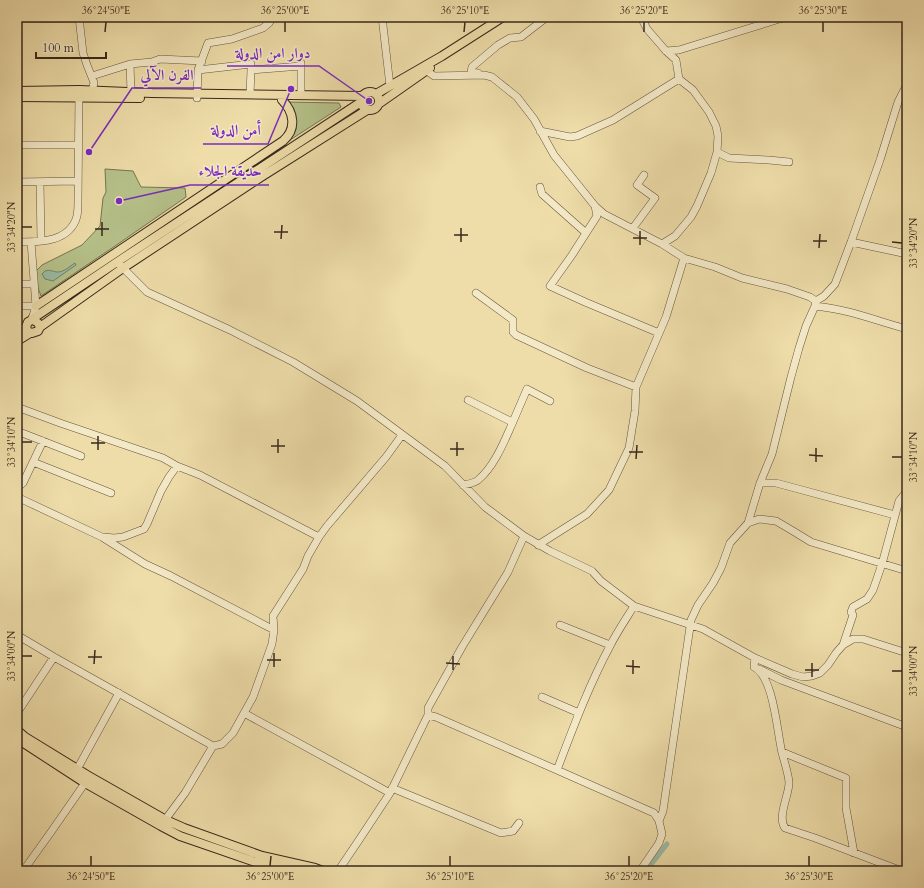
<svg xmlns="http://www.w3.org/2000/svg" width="924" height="888" font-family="Cardo,Amiri,serif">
  <rect width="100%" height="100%" fill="#eedda9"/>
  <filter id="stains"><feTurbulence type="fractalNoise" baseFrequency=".005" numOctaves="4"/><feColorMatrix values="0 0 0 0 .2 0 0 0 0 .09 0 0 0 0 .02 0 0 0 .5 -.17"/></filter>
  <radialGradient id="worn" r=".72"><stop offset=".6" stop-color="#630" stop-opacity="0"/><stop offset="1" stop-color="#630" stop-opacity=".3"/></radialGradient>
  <path fill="#b6c28a" stroke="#767552" d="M286,102L339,103L341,107L287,142L291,135Z
    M105,169L133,171L141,187L185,188L186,197L115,246L41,296L37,285L35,272L42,265L82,245L100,226L103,198L106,192Z"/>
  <path fill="#9abca5" stroke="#72816e" d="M75,263L76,265L53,281L45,279L42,274L45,271C50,269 53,272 58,272C64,272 70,266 75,263Z"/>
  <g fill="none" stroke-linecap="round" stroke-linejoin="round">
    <path stroke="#9abca5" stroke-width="5" d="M646,871L667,844"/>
    <defs>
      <path id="minor" d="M79,17L83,53L87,65L93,80L94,83L92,91
        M382,17L390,86
        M641,17L647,29L666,51L676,60L679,79L693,90L709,112L716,126L718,136L717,152L711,173L697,206L691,217L675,236L662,244
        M17,19L80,18
        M666,51L679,50L786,17
        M130,64L131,92
        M198,70L251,64V70
        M427,71L434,76L484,75L492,77L517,97L534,119L554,155L595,206L604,214L662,244L684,258L715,267L742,278L787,289L810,297L816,301L815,306L806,326L799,348L791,377L772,454L760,483L748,523L730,543L721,568L713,583L698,605L691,620L663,811L659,821L662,834L659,843L640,871
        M478,73L471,72L472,67L498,45L510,38L521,37L547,17
        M92,76L130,64L152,62L160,59L202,61
        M250,94L251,70L301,66
        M301,95V63
        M197,98L198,70L208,43L232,39L263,28L269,23L273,17
        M540,131L570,137L577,136L613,120L679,79
        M17,145H78
        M717,152L729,158L769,160L789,162
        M17,182L78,181
        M40,182L41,241
        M540,187L542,194L586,233
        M595,206L597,216L572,255L550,286L585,302L659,333
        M633,228L655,198L637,185L644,175
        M17,242C38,242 70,243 77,216C78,211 78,206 78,200L79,93
        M31,242L36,306L32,319
        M851,242L907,254
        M120,265L147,292L230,330L293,362L357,401L445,466L485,507L524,536L550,551L592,571L601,581L634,606L703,629L755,658L792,674L803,677L812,676L820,673L828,665L836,653L843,645L853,639H863L907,653
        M17,284H34
        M476,293L513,320V332L516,335L587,368L636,387
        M816,301L824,296L835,284L851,242L880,160L898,102L907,84
        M17,306H36
        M815,306C847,309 877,321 907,329
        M17,407L60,423L163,458L177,466L200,475L319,537
        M512,424L527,389L550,401
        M17,431L81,456
        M33,462L111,493
        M760,483H776L895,515
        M463,485C468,484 475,483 478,480C494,467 504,442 512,424L510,421L468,400
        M17,488L23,483L43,441
        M17,497L102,537L145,564L171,576L274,630
        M748,523L759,519L776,521L793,531L811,542L907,571
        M104,537L114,538L123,537L144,529L147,524L161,491L169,477L177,466
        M538,545L587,514L609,490L629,448L635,411L636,387L666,317L684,258
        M560,625L610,645
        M17,635L54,657L213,746L222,744L233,733L253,697L272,644L274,630L273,616L303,569L308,556L319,537L327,526L386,457L402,435
        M843,645L853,615L851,612L853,607L867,599L873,590L882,564L899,501L907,491
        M755,658L754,667C774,677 777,732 782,753C784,760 789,776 789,783C789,795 777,817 785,828L815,838L902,871
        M759,669L781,680L907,727
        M542,697L579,713
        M17,713L54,657
        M244,713L390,793
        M428,715L436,717L557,770C573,728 589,685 610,646C617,632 626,619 634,606
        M782,752L846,778V808L854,853
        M557,770L654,813L659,821
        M75,773L119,693
        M392,788L501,833L513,831L519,823
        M162,824L185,793L213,746
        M23,871L51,832L85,783
        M338,871L359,840L390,793L428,715V708L462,647L508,572L524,536"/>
      <path id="major" d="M17,91L79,90L152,93L363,96
        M361 101a9 9 0 1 1 18 0a9 9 0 1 1-18 0Z
        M376,94L442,56L503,17
        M17,97L140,98
        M380,103L430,68
        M36,306L283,141C297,129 294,112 282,100
        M32,319L117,262L361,102
        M32,319L38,323L40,327L38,331L32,333L28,332L26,327L28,322L32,320Z
        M40,327L123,268L261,177L367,110
        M17,333L26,327
        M17,341L30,333
        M17,730L25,737L87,775L166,820L184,828L262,856L315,868L323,871
        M17,738L22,742L85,783L161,826L180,836L261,864L296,871"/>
    </defs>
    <use href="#minor" stroke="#65553e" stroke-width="8"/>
    <use href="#major" stroke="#37281b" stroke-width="10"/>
    <use href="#minor" stroke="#f4e9c7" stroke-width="7"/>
    <use href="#major" stroke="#eedda9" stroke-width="8"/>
  </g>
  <path fill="none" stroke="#37281b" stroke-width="1.5" d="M105,32L106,22M285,32V22M464,32L465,22M644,32V22M823,32V22M22,227H32M95,229H109M274,232H288M454,235H468M102,236V222M633,238H647M281,239L282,225M813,241H827M461,242V228M892,242L902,243M640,245V231M819,248L820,234M22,442H32M91,443H105M271,446H285M450,449H464M98,450V436M629,452H643M278,453V439M809,455L823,456M457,456V442M892,457H902M636,459L637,445M816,462V448M22,656H32M88,657H102M267,660H281M446,663L460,664M94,664L95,650M626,666L640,667M274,667V653M453,670V656M805,670H819M892,671H902M633,674V660M812,677V663M91,866V856M270,866L271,856M450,866V856M629,866V856M809,866V856"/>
  <path fill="none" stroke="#7b2cbf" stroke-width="1.5" d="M369 101L319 66H227M89 152L132 88H201M291 89L268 144H203M119 201L190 185H269"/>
  <g fill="#7b2cbf" stroke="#f4e9c7" stroke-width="1.5">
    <circle cx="369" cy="101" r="4"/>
    <circle cx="89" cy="152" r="4"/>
    <circle cx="291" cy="89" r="4"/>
    <circle cx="119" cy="201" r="4"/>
  </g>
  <g font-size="15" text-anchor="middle" font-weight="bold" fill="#7b2cbf" stroke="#f4e9c7" stroke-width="3" stroke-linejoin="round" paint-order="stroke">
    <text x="273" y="58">دوار امن الدولة</text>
    <text x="167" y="80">الفرن الآلي</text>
    <text x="236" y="135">أمن الدولة</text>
    <text x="230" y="176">حديقة الجلاء</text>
  </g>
  <rect width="924" height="888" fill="none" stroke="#eedda9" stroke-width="44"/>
  <path d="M36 52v6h70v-6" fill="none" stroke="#37281b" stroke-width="2"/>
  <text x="42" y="52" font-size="12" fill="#37281b" stroke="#f4e9c7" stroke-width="3" paint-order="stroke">100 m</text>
  <rect x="22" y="22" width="880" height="844" fill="none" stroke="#37281b" stroke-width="1.5"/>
  <g font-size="10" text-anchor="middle" fill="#37281b">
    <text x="106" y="14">36°24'50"E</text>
    <text x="285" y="14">36°25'00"E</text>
    <text x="465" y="14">36°25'10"E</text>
    <text x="644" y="14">36°25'20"E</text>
    <text x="823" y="14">36°25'30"E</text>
    <text transform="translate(11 227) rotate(-90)" y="4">33°34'20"N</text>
    <text transform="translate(913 243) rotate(-90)" y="4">33°34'20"N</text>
    <text transform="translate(11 442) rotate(-90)" y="4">33°34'10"N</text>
    <text transform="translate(913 457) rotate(-90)" y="4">33°34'10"N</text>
    <text transform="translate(11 656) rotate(-90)" y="4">33°34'00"N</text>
    <text transform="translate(913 671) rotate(-90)" y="4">33°34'00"N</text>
    <text x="91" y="880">36°24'50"E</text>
    <text x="270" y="880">36°25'00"E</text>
    <text x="450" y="880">36°25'10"E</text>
    <text x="629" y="880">36°25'20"E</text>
    <text x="809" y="880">36°25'30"E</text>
  </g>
  <rect width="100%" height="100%" filter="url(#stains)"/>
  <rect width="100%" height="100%" fill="url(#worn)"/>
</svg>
